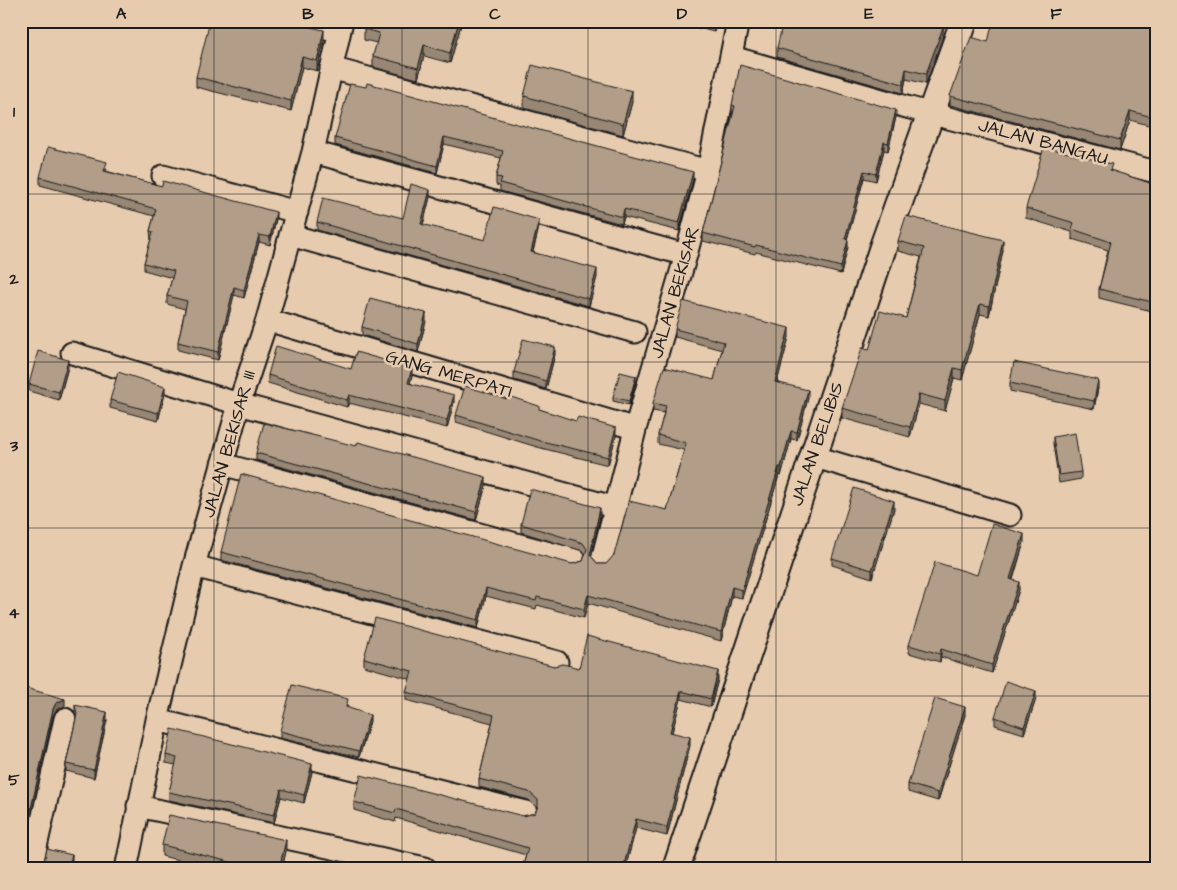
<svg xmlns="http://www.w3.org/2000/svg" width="1177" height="890" font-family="'Architects Daughter',sans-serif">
  <rect width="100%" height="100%" fill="#e7cbae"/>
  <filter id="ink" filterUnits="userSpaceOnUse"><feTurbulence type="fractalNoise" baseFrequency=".02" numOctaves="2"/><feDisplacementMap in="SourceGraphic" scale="10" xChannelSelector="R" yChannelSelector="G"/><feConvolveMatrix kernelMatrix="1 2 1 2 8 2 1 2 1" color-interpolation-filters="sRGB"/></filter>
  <g filter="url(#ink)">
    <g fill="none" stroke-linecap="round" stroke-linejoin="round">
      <defs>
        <path id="minor" d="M295,21L339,31
          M732,57L910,108L1156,172
          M331,68L708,171
          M313,152L686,255
          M163,176L297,212
          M290,235L635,332
          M267,320L630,427
          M72,353L239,404L617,508
          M812,456L1010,515
          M222,464L575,560
          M602,560L636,426L686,255L708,171L738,21
          M194,566L557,662
          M157,720L526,812
          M138,806L425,868
          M31,869L65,719
          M126,869L157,720L194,566L239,404L267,320L313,152L342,21"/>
        <path id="tertiary" d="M676,869L883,247L964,21"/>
      </defs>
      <use href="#minor" stroke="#1c1c1c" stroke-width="25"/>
      <use href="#tertiary" stroke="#1c1c1c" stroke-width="30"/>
      <use href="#minor" stroke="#e7cbae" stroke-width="21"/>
      <use href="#tertiary" stroke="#e7cbae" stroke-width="26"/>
    </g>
    <path fill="#988775" stroke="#1c1c1c" d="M366,21H462L450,63L424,56L418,79L373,67V56L377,43L364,40V29Z
      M671,21H716L714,32Z
      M1156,21V127L1130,120L1120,150L950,105V96L988,42Z
      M942,39L926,84L906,79L903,93L777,57V48Z
      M324,40L317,71L302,67L291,111L196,87V77Z
      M366,87L693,180L679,231L624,217L622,224L500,191V186L496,185V177L501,158L444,144L437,173L335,145V138Z
      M524,96L632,102L623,135L524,108Z
      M732,105L896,117L888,151L884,150L876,181L864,178L847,240L848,247L841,274L756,252L755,254L703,241V233L733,113L732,112Z
      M107,169L106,171L276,219L270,245L259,242L244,298L234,295L218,360L178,350V342L185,309L167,304V296L172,278L144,270V263L151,239L150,231L154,216L40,185V177Z
      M1112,171L1150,183L1156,175V312L1099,298V289L1108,250L1072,239V232L1026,218V208Z
      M430,197L423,225L485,240L539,227L533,252L597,277L589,306L317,230V222L403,218Z
      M898,241L1003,250L989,316L980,314L962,380L954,378L945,411L919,404L910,437L842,418V408L869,350L906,318L921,257L898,251Z
      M426,321L418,352L362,335V327Z
      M675,329L789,337L777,382L808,398L797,440L791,439L781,476L779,475L742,598L732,596L721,641L588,603L584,618L537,605L536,609L486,596L478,628L221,560V552L572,564L583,561L585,554L583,551L521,532V524L600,516L591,556L598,564H606L667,510L684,450L658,444V435L664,413L653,411V403L714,380L722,350L675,337Z
      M555,354L546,389L514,380V372Z
      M68,367L59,400L29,391V384Z
      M351,369L412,376L410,383L454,402L447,428L349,403L347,407L268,383V375Z
      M636,380L629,405L613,401V397Z
      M1010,383L1098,388L1094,409L1010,391Z
      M165,394L158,421L110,408V400Z
      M539,409L616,436L608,465L537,447L456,422V415Z
      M1053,437L1081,472V479L1059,483L1053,444Z
      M256,453L486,485L476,520L256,460Z
      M894,509L872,578L832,565V558Z
      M1024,542L1013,580L1019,590L992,673L941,657L940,662L909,653V645L977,575Z
      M364,658L554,666L718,679L711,707L681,699L672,732L690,745L667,836L636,828L625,869H522L526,855L396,818L395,822L354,810V802L523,816L535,813L537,808L529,800L479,787V779L492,723L406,700V692L410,679L364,666Z
      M1036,699L1024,734L995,725V717Z
      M75,705L107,720L94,778L66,771V764L76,718L75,713Z
      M348,706L347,708L370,721L359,757L280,738V731Z
      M965,715L938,801L908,792V784Z
      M166,755L312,772L304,803L281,797L274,823L169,800V792L176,765L166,763Z
      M162,845L286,851L282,869H214L162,856Z"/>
    <path fill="#7c6e5f" stroke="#1c1c1c" d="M459,21H462L450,63V53Z
      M714,21H716L714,32Z
      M944,21H945L942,39L926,84V74Z
      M324,30V40L317,71V61Z
      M424,45V56L418,79V68Z
      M302,57V67L291,111V101Z
      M906,69V79L903,93V84Z
      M632,91V102L623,135V124Z
      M896,110V117L888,151V143Z
      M1130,111V120L1120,150V140Z
      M444,137V144L437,173V166Z
      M884,142V150L876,181V174Z
      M864,171V178L845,246V239Z
      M693,172V180L679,231V223Z
      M430,190V197L421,232V224Z
      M624,209V217L622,224V217Z
      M276,212V219L270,245V237Z
      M539,220V227L531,259V252Z
      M259,235V242L244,298V290Z
      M848,240V247L841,274V267Z
      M1003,240V250L989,316V306Z
      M597,269V277L589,306V299Z
      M234,287V295L218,360V352Z
      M980,304V314L962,380V370Z
      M426,313V321L418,352V344Z
      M789,328V337L775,390V382Z
      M555,347V354L546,389V381Z
      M68,360V367L59,400V392Z
      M412,368V376L408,391V383Z
      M954,368V378L945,411V401Z
      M636,376V380L629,405V401Z
      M1098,380V388L1094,409V401Z
      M165,387V394L158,421V413Z
      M808,390V398L797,440V432Z
      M919,394V404L910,437V427Z
      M349,395V403L347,407V400Z
      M454,395V402L447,428V420Z
      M616,428V436L608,465V457Z
      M791,431V439L781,476V467Z
      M779,467V475L742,598V590Z
      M486,477V485L476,520V512Z
      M894,501V509L872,578V570Z
      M600,508V516L590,563V555Z
      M1024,534V542L1010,587V579Z
      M1019,582V590L992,673V665Z
      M732,587V596L721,641V632Z
      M486,588V596L478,628V620Z
      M588,595V603L584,618V609Z
      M941,649V657L940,662V654Z
      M718,671V679L711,707V699Z
      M681,691V699L670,740V732Z
      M1036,691V699L1024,734V727Z
      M65,699V706L56,710L53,716L21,862V854L53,709L56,703Z
      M965,707V715L938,801V793Z
      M107,712V720L94,778V770Z
      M370,715V721L359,757V751Z
      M690,737V745L667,836V827Z
      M312,764V772L304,803V795Z
      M281,789V797L274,823V815Z
      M636,819V828L625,869H623Z
      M286,840V851L282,869H279Z
      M72,855V863L70,869H68Z"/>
    <path fill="#b19d88" stroke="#1c1c1c" d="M210,21H289L292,23L324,30L317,61L302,57L291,101L196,77Z
      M366,21H459L450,53L424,45L418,68L373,56L379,33L364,29Z
      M705,21H714V23Z
      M783,21H944L942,30L926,74L906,69L903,84L777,48Z
      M993,21H1156V118L1130,111L1120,140L950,96L971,37L988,42Z
      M532,65L632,91L623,124L524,96Z
      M740,65L896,110L888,143L884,142L876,174L864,171L845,239L848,240L841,267L756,245L755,247L703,233L735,106L732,105Z
      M367,83L693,172L679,223L624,209L622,217L500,183L502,178L496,177L503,151L444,137L437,166L335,138L350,84L366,87Z
      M48,147L107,162L104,171L162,186L163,181L276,212L270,237L259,235L244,290L234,287L218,352L178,342L187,301L167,296L174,271L144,263L153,232L150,231L156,209L40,177Z
      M1044,147L1112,164L1110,170L1150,183L1152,175H1156V303L1099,289L1111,242L1072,229L1074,223L1026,208Z
      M411,184L430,190L421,224L485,240L494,207L539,220L531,252L597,269L589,299L317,222L323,198L403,218Z
      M906,216L1003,240L989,306L980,304L962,370L954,368L945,401L919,394L910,427L842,408L862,348L869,350L880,311L906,318L924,248L898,241Z
      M370,298L426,313L418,344L362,327Z
      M683,301L789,328L775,382L808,390L797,432L791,431L781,467H779L742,590L732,587L721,632L588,595L584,609L537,597L536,601L486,588L478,620L221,552L241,474L572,564L583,561L587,549L583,543L521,524L530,489L600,508L590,555L598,564H606L614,555L629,501L667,510L686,443L658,435L666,406L653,403L664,367L714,380L724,342L675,329Z
      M523,339L555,347L546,381L514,372Z
      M276,346L351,369L356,352L412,368L408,383L454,395L447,420L349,395L347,400L268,375Z
      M38,351L68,360L59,392L29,384Z
      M1014,362L1098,380L1094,401L1010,383Z
      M118,372L165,387L158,413L110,400Z
      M620,372L636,376L629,401L613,397Z
      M465,386L507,399L508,396L539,406V409L576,421L578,417L616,428L608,457L537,440L456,415Z
      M264,423L356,446L358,442L486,477L476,512L256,453Z
      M1075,433L1081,472L1059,475L1053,437Z
      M854,488L894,501L872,570L832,558Z
      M992,524L1024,534L1010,579L1019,582L992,665L941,649L940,654L909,645L935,562L977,575Z
      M375,618L554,666L563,664L579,668L587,636L718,671L711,699L681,691L670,732L690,737L667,827L636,819L623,869H522L528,848L396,809L395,813L354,802L361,775L523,816L535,813L538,806V800L529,792L479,779L494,715L406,692L412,671L364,658Z
      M1006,681L1036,691L1024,727L995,717Z
      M292,685L348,699L346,707L370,715L359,751L280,731Z
      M22,687L65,699L56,703L53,709L21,854V690Z
      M935,698L965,707L938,793L908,784Z
      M75,705L107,712L94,770L66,764L77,714Z
      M172,729L312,764L304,795L281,789L274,815L169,792L177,758L166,755Z
      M169,815L286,840L279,869H271L246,863V866L162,845Z
      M47,849L72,855L68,869H39L43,865Z"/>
  </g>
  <path fill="none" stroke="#1c1c1c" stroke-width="1" stroke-opacity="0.55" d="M214,21V869M402,21V869M588,21V869M776,21V869M962,21V869M21,194H1156M21,362H1156M21,528H1156M21,696H1156"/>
  <g text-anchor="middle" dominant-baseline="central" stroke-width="5" stroke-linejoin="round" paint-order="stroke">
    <g font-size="18" fill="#1c1c1c" stroke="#e7cbae">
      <text transform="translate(1043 142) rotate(15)">JALAN BANGAU</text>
      <text transform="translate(675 292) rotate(-74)">JALAN BEKISAR</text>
      <text transform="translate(449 374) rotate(16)">GANG MERPATI</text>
      <text transform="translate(229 444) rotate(-74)">JALAN BEKISAR III</text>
      <text transform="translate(817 444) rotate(-71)">JALAN BELIBIS</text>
    </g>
  </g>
  <rect width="1177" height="890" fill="none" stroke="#e7cbae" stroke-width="55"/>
  <rect x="28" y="28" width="1122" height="834" fill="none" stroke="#1c1c1c" stroke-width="2"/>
  <g font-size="16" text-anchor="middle" font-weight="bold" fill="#1c1c1c">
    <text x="121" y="19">A</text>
    <text x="308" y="19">B</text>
    <text x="495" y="19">C</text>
    <text x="682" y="19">D</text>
    <text x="869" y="19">E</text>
    <text x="1056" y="19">F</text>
    <text x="14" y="117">1</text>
    <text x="14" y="284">2</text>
    <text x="14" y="451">3</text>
    <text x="14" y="618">4</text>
    <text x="14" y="785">5</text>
  </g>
</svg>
